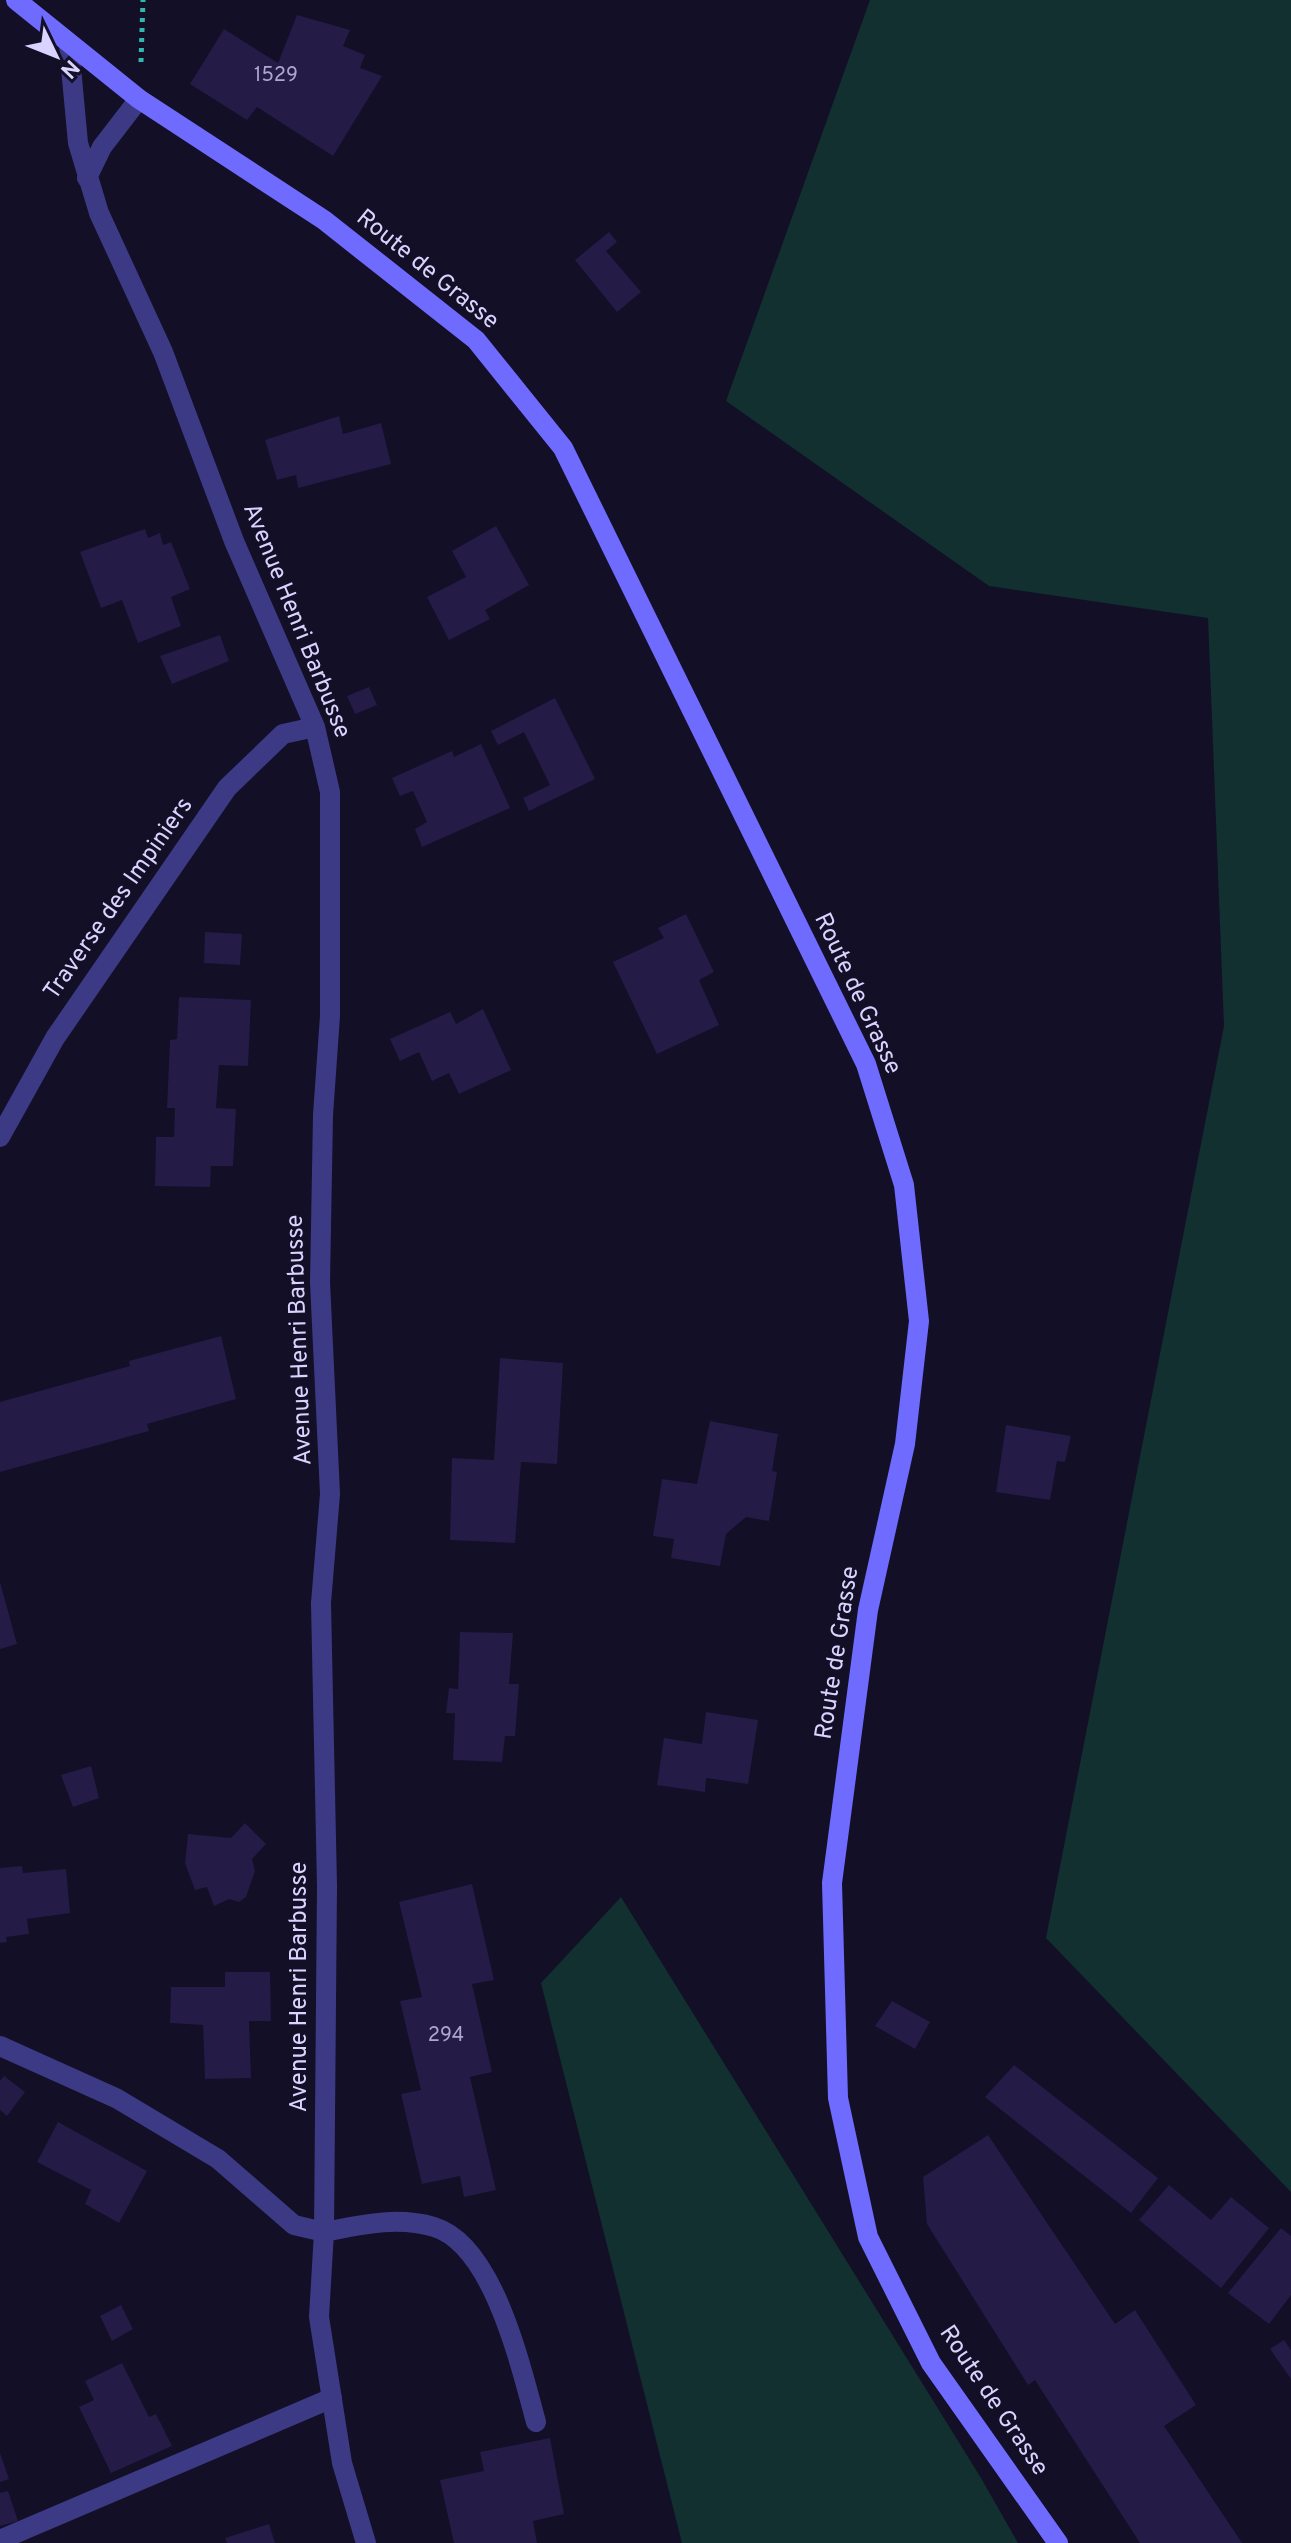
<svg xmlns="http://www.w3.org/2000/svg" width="1291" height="2543" font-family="Overpass,sans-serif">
  <rect width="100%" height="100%" fill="#130f26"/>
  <path fill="#12302f" d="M870,0H1291V2192L1046,1938L1224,1026L1208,618L989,586L726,401Z
    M621,1897L981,2478L1018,2543H682L541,1983Z"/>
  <path fill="#241b47" d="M297,15L350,30L343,46L365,55L360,68L382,76L333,156L257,107L247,120L190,84L224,29L278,63Z
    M609,232L617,242L606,251L641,292L617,312L575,260Z
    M339,416L343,434L381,423L391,464L298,488L296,475L277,480L265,440Z
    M496,526L529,585L485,610L490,619L449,640L427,597L466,577L452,551Z
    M145,529L148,538L160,533L163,545L171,542L190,589L171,597L181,626L138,643L122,600L101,608L80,552Z
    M220,635L229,661L172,684L160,656Z
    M369,687L377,705L355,714L347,696Z
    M555,698L595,779L529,811L523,798L550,785L524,732L498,745L491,731Z
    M481,744L510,808L422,847L415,829L427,822L413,791L400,796L392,778L452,751L454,757Z
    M686,914L714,972L699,980L719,1025L657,1054L613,962L664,938L658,928Z
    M205,932L242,934L240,965L204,963Z
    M179,997L251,1000L248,1066L219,1065L216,1108L236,1109L233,1166H211L210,1187L155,1186L156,1137H174L175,1108H167L170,1040L177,1039Z
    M483,1009L511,1070L459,1094L449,1073L432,1081L419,1052L400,1061L390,1039L450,1012L456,1024Z
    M221,1336L236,1399L147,1424L149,1431L0,1472V1402L130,1366L129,1361Z
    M500,1358L563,1363L557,1464L521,1462L515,1543L450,1540L452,1458L494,1460Z
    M710,1421L778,1434L772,1471L777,1472L769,1521L746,1517L726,1534L720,1566L671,1558L674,1539L653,1536L662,1479L697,1484Z
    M1006,1425L1071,1436L1065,1462L1057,1461L1050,1500L996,1492Z
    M0,1582L17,1644L0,1649Z
    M460,1632L513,1633L509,1684H519L515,1736H505L502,1762L453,1760L455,1713H446L449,1688L458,1689Z
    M706,1712L758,1720L748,1784L706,1778L705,1792L657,1785L664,1738L702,1744Z
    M91,1766L99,1798L73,1807L61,1775Z
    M245,1823L266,1844L252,1859L255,1871L246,1897L239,1902L229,1899L214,1906L207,1887L195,1890L185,1863L188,1834L231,1838Z
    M22,1866L23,1873L66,1869L70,1913L27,1919L29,1934L6,1937L7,1942L0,1943V1868Z
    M472,1884L494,1980L472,1984L492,2072L470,2077L496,2190L464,2197L460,2176L422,2184L401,2094L421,2090L400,2001L422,1997L399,1902Z
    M225,1972H270L271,2021H249L251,2078L205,2079L203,2025L170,2023L171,1987H225Z
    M892,2001L930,2022L915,2049L875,2026Z
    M1014,2065L1158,2178L1131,2213L985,2097Z
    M4,2076L25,2092L7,2116L0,2110V2081Z
    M58,2122L147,2171L119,2223L85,2204L91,2190L37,2162Z
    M988,2135L1115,2324L1135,2310L1196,2405L1164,2426L1242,2543H1140L1035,2380L1028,2385L927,2224L923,2177Z
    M1169,2185L1211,2220L1231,2197L1269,2228L1221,2288L1139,2220Z
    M1281,2228L1291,2236V2295L1269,2324L1228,2293Z
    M121,2305L133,2329L112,2341L100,2316Z
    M1284,2340L1291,2350V2379L1270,2349Z
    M122,2363L149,2417L156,2414L172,2446L111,2473L79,2407L94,2400L85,2381Z
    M550,2438L564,2514L533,2521L537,2543H454L440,2480L484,2471L480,2452Z
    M0,2453L9,2479L0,2482Z
    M8,2491L18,2521L0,2526V2493Z
    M269,2524L275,2543H227L225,2538Z"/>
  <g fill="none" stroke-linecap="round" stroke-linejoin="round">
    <path stroke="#2fb8b0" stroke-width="5" stroke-dasharray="4 6" stroke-linecap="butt" d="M141,62L143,0"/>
    <path stroke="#3d3a85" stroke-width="20" d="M324,2232C360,2225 397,2216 434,2227C494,2245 521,2368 536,2422
      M0,2540L332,2398"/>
    <path stroke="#3d3a85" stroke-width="20" d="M69,46L78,143L99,213L163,352L234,541L315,727L330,792V1016L323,1115L320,1282L330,1494L321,1603L327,1886L324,2232L319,2317L342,2463L366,2543
      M87,178L102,147L139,99
      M0,1137L55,1038L227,788L283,734L315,727
      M0,2046L116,2098L218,2159L294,2225L324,2232"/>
    <path stroke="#6f6bff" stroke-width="20" d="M16,0L139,99L324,220L476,340L563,448L866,1064L904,1185L919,1321L905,1444L868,1610L832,1883L838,2098L868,2237L931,2363L1058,2543"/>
  </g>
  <g text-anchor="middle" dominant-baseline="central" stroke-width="7" stroke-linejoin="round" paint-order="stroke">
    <g font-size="20" fill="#aca6d1">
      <text x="276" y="76">1529</text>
      <text x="446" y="2036">294</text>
    </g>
    <g font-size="24" fill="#d9d4ff" stroke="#130f26">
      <text transform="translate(427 270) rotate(39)">Route de Grasse</text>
      <text transform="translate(296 621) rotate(68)">Avenue Henri Barbusse</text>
      <text transform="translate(119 899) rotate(-55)">Traverse des Impiniers</text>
      <text transform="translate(857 994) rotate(65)">Route de Grasse</text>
      <text transform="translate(300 1340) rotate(-92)">Avenue Henri Barbusse</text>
      <text transform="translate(838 1653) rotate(-81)">Route de Grasse</text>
      <text transform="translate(300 1987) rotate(-90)">Avenue Henri Barbusse</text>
      <text transform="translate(993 2401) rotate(56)">Route de Grasse</text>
    </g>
  </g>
  <g transform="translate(56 56) rotate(133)" stroke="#130f26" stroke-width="6" paint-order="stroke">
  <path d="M0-6L14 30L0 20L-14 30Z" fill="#d9d4ff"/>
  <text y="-12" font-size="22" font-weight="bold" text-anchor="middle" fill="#d9d4ff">N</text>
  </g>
</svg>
